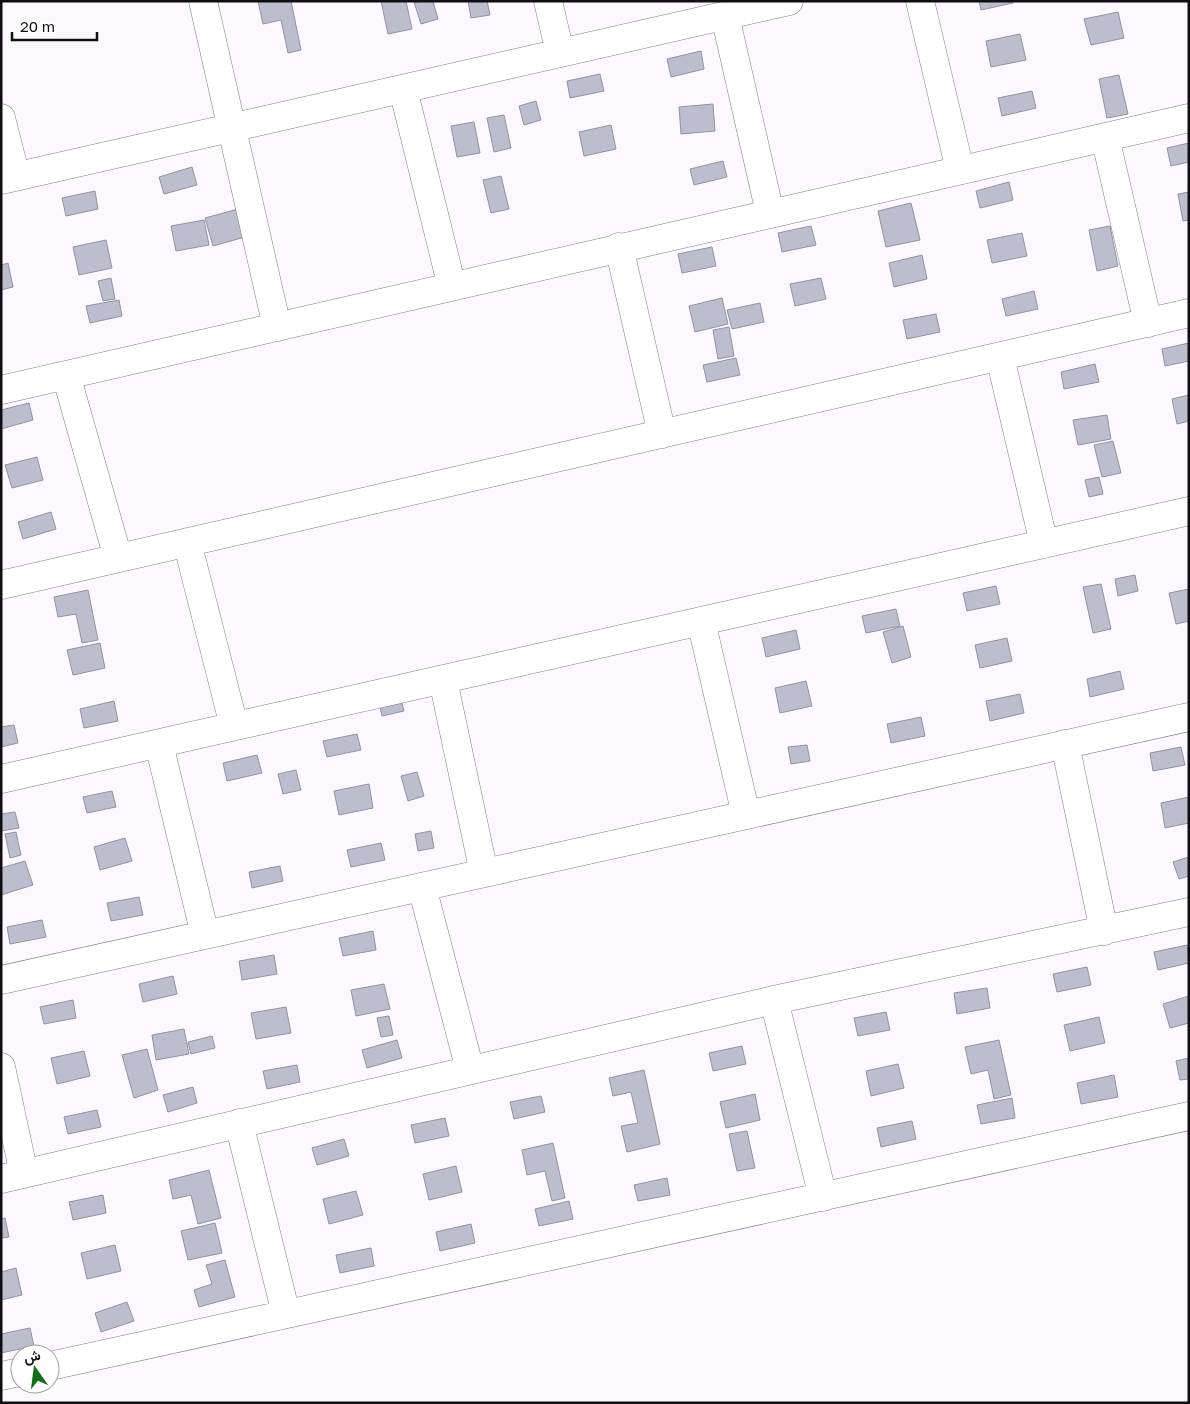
<svg xmlns="http://www.w3.org/2000/svg" width="1190" height="1404" font-family="'Golos Text',Vazirmatn,sans-serif">
  <rect width="100%" height="100%" fill="#fcf8fe"/>
  <path fill="#bcbdcd" stroke="#9193a2" d="M258,1H291L301,50L288,53L281,20L263,24Z
    M381,1H406L412,29L388,34Z
    M433,1L438,19L421,24L414,2Z
    M468,1H487L490,15L471,18Z
    M979,1H1013V3L981,10Z
    M1118,12L1124,38L1091,45L1084,19Z
    M1020,34L1026,60L991,67L986,41Z
    M701,51L704,69L671,77L667,59Z
    M600,74L604,91L570,98L567,81Z
    M1119,75L1128,114L1107,118L1099,79Z
    M1032,91L1036,108L1002,116L998,98Z
    M536,101L541,120L524,125L519,106Z
    M713,104L715,131L681,134L679,107Z
    M504,115L511,148L494,152L487,118Z
    M474,122L480,153L457,157L451,126Z
    M611,125L616,149L584,156L579,132Z
    M1189,143V162L1171,166L1167,148Z
    M723,161L727,177L694,185L690,169Z
    M192,167L197,185L164,194L159,177Z
    M501,176L509,209L491,213L483,180Z
    M1009,182L1013,200L980,208L976,191Z
    M95,191L98,209L66,216L62,198Z
    M1189,192V220L1183,221L1178,194Z
    M911,203L920,240L886,247L878,211Z
    M238,209L245,237L213,246L205,218Z
    M204,220L209,245L176,251L171,226Z
    M811,226L816,245L782,252L778,233Z
    M1110,226L1118,266L1097,271L1089,230Z
    M1022,233L1027,256L992,263L987,240Z
    M106,240L112,268L79,275L73,247Z
    M712,247L716,266L682,273L678,254Z
    M922,255L927,279L894,287L889,263Z
    M8,263L13,287L1,290V265Z
    M111,278L115,299L103,301L98,281Z
    M821,278L826,299L795,306L790,284Z
    M1034,291L1038,309L1006,316L1002,299Z
    M722,298L728,324L695,332L689,306Z
    M119,300L122,316L90,323L86,306Z
    M760,303L764,322L732,329L727,310Z
    M936,314L940,332L907,339L903,320Z
    M729,327L734,356L718,359L713,330Z
    M1189,343V361L1165,366L1162,349Z
    M736,358L740,375L707,382L703,365Z
    M1095,364L1099,382L1064,389L1061,372Z
    M1189,395V421L1177,424L1172,399Z
    M29,403L33,420L1,429V410Z
    M1107,415L1111,439L1078,445L1073,420Z
    M1113,441L1121,473L1102,477L1094,445Z
    M37,457L43,480L12,488L5,465Z
    M1099,477L1103,494L1089,497L1085,480Z
    M51,512L56,529L23,539L18,522Z
    M1135,575L1138,591L1118,596L1115,579Z
    M1101,584L1111,629L1093,633L1083,587Z
    M996,586L1000,604L967,611L963,593Z
    M1189,589V621L1176,624L1169,593Z
    M88,590L98,640L82,643L76,614L58,617L54,597Z
    M896,609L900,626L866,633L862,616Z
    M903,626L911,657L892,663L883,632Z
    M796,630L800,649L766,657L762,638Z
    M1007,638L1012,661L980,668L975,645Z
    M100,643L105,668L73,675L67,650Z
    M1120,671L1124,689L1090,697L1087,679Z
    M806,681L812,706L780,713L775,688Z
    M1020,694L1024,713L990,721L986,701Z
    M400,696L404,711L382,716L379,702Z
    M114,701L118,721L84,728L80,709Z
    M921,717L925,736L891,743L887,724Z
    M14,725L18,743L1,747V727Z
    M357,734L361,750L327,757L323,741Z
    M807,745L810,761L791,764L788,747Z
    M1181,747L1185,765L1153,771L1150,753Z
    M257,755L262,773L227,781L223,763Z
    M296,770L301,790L283,794L278,774Z
    M417,772L424,796L408,801L401,776Z
    M369,784L373,808L339,815L334,791Z
    M112,791L116,807L87,813L83,797Z
    M1189,797V823L1165,828L1161,803Z
    M15,812L19,828L1,831V814Z
    M431,831L434,848L418,851L415,834Z
    M16,832L21,855L10,858L5,834Z
    M125,838L132,861L100,870L94,847Z
    M381,843L385,860L351,867L347,850Z
    M1189,857V876L1179,879L1173,862Z
    M25,861L33,885L1,895V868Z
    M280,866L283,881L252,888L249,872Z
    M139,897L143,915L111,921L107,903Z
    M42,920L46,937L10,944L7,927Z
    M373,931L376,950L343,956L339,938Z
    M1187,945L1189,963L1158,970L1154,952Z
    M274,955L277,974L242,980L239,961Z
    M1087,967L1091,985L1057,992L1053,974Z
    M173,976L177,994L143,1002L139,984Z
    M384,984L390,1009L356,1016L351,990Z
    M987,988L990,1008L957,1014L954,993Z
    M1189,996V1023L1170,1028L1163,1004Z
    M73,1000L76,1018L44,1024L40,1007Z
    M286,1007L291,1033L256,1039L251,1013Z
    M886,1012L890,1030L858,1036L854,1018Z
    M389,1016L393,1035L381,1037L377,1018Z
    M1099,1017L1105,1043L1070,1051L1064,1025Z
    M184,1029L189,1054L156,1060L152,1035Z
    M212,1036L215,1048L191,1054L188,1042Z
    M397,1040L402,1058L367,1068L362,1050Z
    M999,1040L1011,1095L994,1099L988,1070L971,1074L965,1047Z
    M742,1046L746,1064L713,1071L709,1053Z
    M147,1049L158,1090L134,1098L122,1055Z
    M84,1051L90,1076L57,1084L51,1058Z
    M1189,1058V1079L1180,1080L1176,1061Z
    M898,1064L904,1088L871,1096L866,1071Z
    M297,1065L300,1082L267,1089L263,1071Z
    M644,1070L660,1144L627,1152L621,1126L638,1123L631,1092L613,1096L609,1078Z
    M1114,1075L1118,1097L1081,1104L1077,1083Z
    M193,1087L197,1103L168,1112L163,1095Z
    M755,1094L760,1120L726,1128L720,1102Z
    M541,1096L545,1112L514,1119L510,1102Z
    M1012,1098L1015,1118L981,1124L977,1105Z
    M97,1110L101,1127L68,1134L64,1117Z
    M445,1118L449,1136L415,1143L411,1125Z
    M912,1121L916,1139L881,1147L877,1128Z
    M747,1131L755,1168L737,1171L729,1134Z
    M344,1139L349,1156L317,1165L312,1148Z
    M553,1143L565,1198L552,1201L545,1171L527,1175L522,1150Z
    M456,1166L462,1192L429,1200L423,1174Z
    M209,1170L221,1218L198,1224L191,1195L173,1199L169,1180Z
    M667,1178L670,1195L638,1201L634,1185Z
    M356,1191L363,1215L329,1224L323,1199Z
    M103,1195L106,1213L73,1220L69,1202Z
    M569,1201L573,1219L539,1226L535,1209Z
    M5,1218L9,1237L1,1238V1219Z
    M215,1223L222,1253L188,1260L181,1231Z
    M471,1224L475,1243L440,1251L436,1232Z
    M115,1245L121,1271L87,1279L81,1253Z
    M371,1248L374,1266L340,1273L336,1255Z
    M225,1260L235,1297L199,1307L194,1290L212,1284L206,1265Z
    M16,1268L22,1295L1,1300V1272Z
    M127,1302L134,1321L101,1332L95,1313Z
    M30,1328L34,1346L1,1353V1334Z"/>
  <g fill="none" stroke-linecap="round" stroke-linejoin="round">
    <defs>
      <path id="minor" d="M203,1L277,327
        M548,1L560,53
        M920,1L960,170
        M725,16L770,213
        M403,89L452,287
        M1,118L16,177
        M1105,137L1148,323
        M1,180L789,1
        M619,247L662,434
        M1000,357L1044,544
        M66,375L118,558
        M1,390L1189,118
        M187,542L234,726
        M1,585L1189,313
        M701,621L746,815
        M443,680L484,873
        M159,744L205,935
        M1065,744L1104,931
        M1,779L1189,511
        M422,887L470,1070
        M1,980L1189,717
        M774,1000L823,1197
        M1,1067L24,1174
        M239,1123L286,1314
        M1,1179L774,1000L1189,912
        M50,1366L1189,1116
        M1,1376L20,1372"/>
    </defs>
    <use href="#minor" stroke="#837a87" stroke-width="29"/>
    <use href="#minor" stroke="#fff" stroke-width="28"/>
  </g>
  <rect width="1190" height="1404" fill="none" stroke="#110e13" stroke-width="5"/>
  <g transform="translate(35 1369) rotate(346)"><circle r="24" fill="#ffffff" stroke="#a09fa1"/>
  <path d="M0-4L9 19L0 12L-9 19Z" fill="#126e1a"/>
  <text y="-8" font-size="14" font-weight="bold" text-anchor="middle" fill="#110e13">ش</text>
  </g>
  <path d="M12 32v8h85v-8" fill="none" stroke="#110e13" stroke-width="2.5"/>
  <text x="20" y="32" font-size="15" fill="#110e13" stroke="#ffffff" stroke-width="4" paint-order="stroke">20 m</text>
</svg>
